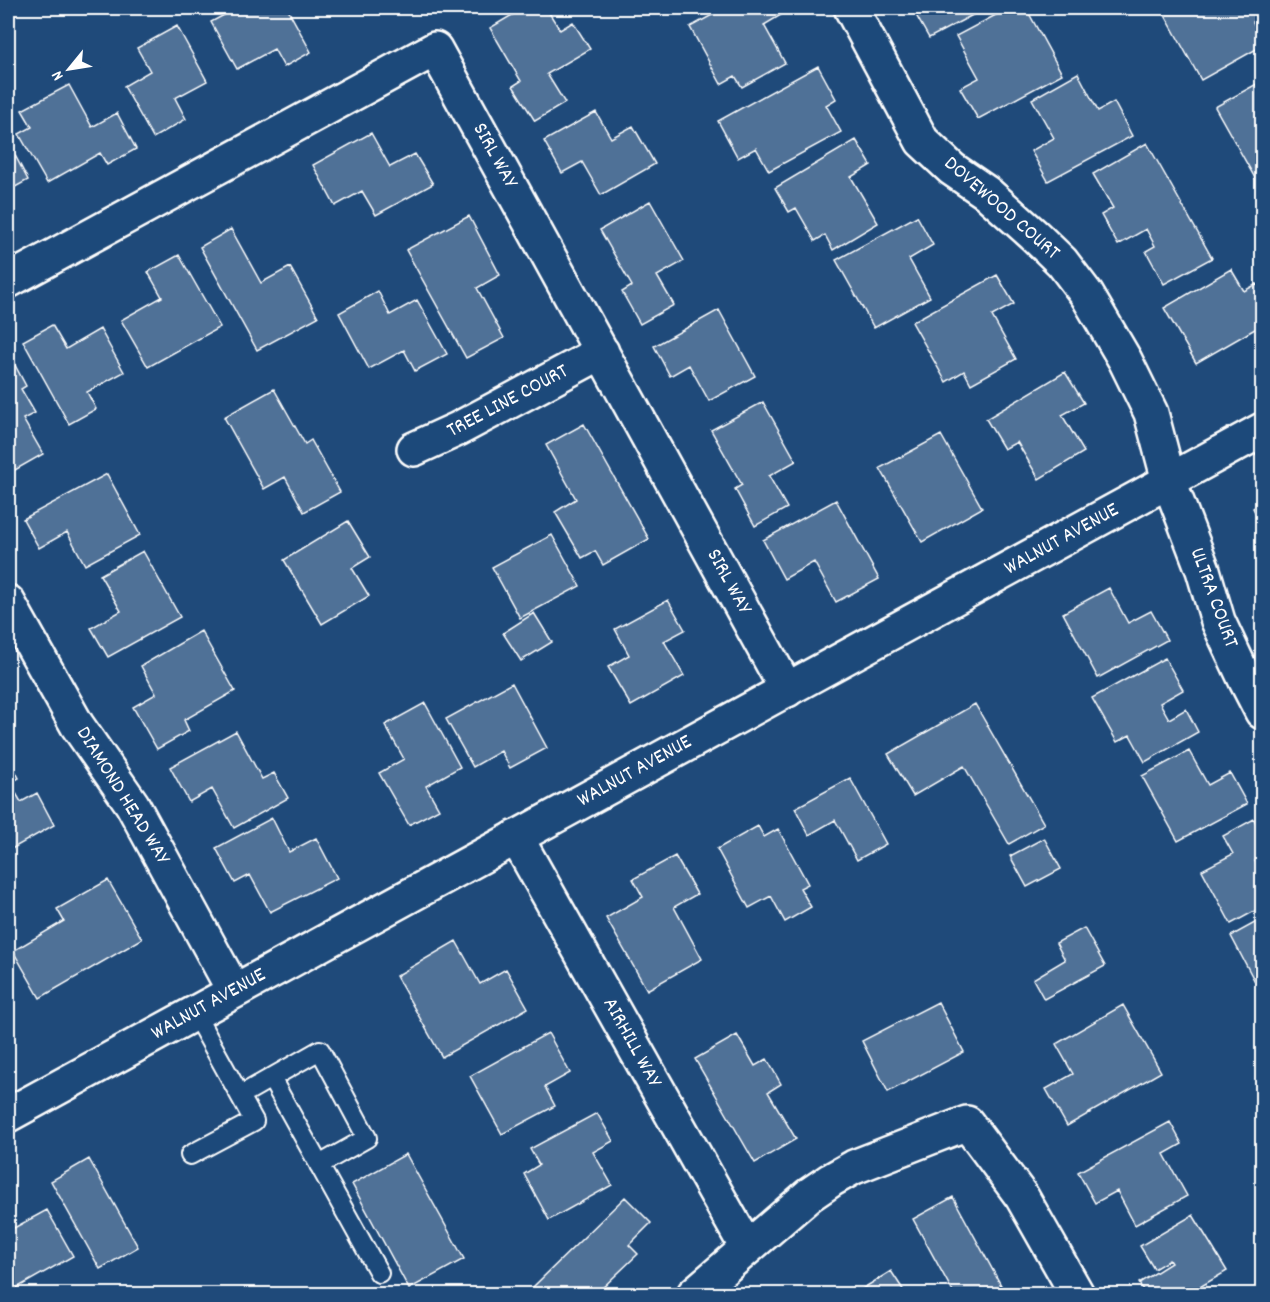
<svg xmlns="http://www.w3.org/2000/svg" width="1270" height="1302" font-family="Dekko,sans-serif">
  <rect width="100%" height="100%" fill="#1f4a7a"/>
  <filter id="ink" filterUnits="userSpaceOnUse"><feTurbulence type="fractalNoise" baseFrequency=".0167" numOctaves="2"/><feDisplacementMap in="SourceGraphic" scale="12" xChannelSelector="R" yChannelSelector="G"/><feConvolveMatrix kernelMatrix="1 2 1 2 8 2 1 2 1" color-interpolation-filters="sRGB"/></filter>
  <g filter="url(#ink)">
    <path fill="#507197" stroke="#fff" stroke-width="1.5" d="M237,8H287L311,52L284,67L274,49L237,69L211,22Z
      M524,8H546L560,30L573,22L590,49L547,74L565,103L535,121L513,86L521,81L490,28Z
      M725,8H784L786,12L764,25L785,63L742,87L735,76L721,84L690,27Z
      M912,8H986L929,38Z
      M1009,8H1026L1062,74L978,119L960,88L979,78L956,36Z
      M1161,8H1261L1262,16L1253,22L1262,40V46L1201,80Z
      M177,26L207,81L175,98L186,119L153,138L124,86L150,71L137,48Z
      M818,66L836,99L826,105L841,132L769,171L756,148L738,158L718,121Z
      M1078,73L1098,111L1114,102L1132,136L1048,181L1031,151L1054,138L1032,99Z
      M1262,81V184L1259,185L1215,107Z
      M69,85L92,127L117,113L136,149L107,165L100,153L47,183L19,134L32,127L22,110Z
      M596,112L611,138L633,126L655,164L601,195L582,162L562,173L544,141Z
      M371,133L390,167L415,154L433,184L376,215L362,191L335,206L313,165Z
      M856,140L871,165L851,177L878,223L833,250L825,235L815,241L796,208L789,212L775,188Z
      M8,142L28,180L8,191Z
      M1147,143L1212,258L1164,284L1146,251L1155,246L1146,229L1118,245L1101,215L1113,208L1093,174Z
      M650,201L684,261L657,276L674,305L640,324L622,292L632,286L600,230Z
      M469,216L500,275L477,288L504,338L466,358L406,250Z
      M917,216L933,245L909,259L930,297L874,328L836,260Z
      M231,229L261,283L290,267L318,317L257,350L200,247Z
      M179,255L220,327L148,367L121,320L162,297L148,272Z
      M1231,269L1244,291L1257,284L1262,293V325L1196,363L1164,308Z
      M997,275L1014,304L992,316L1016,359L971,384L964,371L946,382L912,322Z
      M378,291L390,315L417,300L447,354L415,371L404,350L369,369L339,313Z
      M719,310L755,376L709,401L689,365L670,376L654,346Z
      M52,325L66,349L100,329L124,372L87,392L96,409L69,424L23,341Z
      M8,352L26,386L21,389L35,413L23,419L43,454L8,474Z
      M1065,372L1084,403L1062,415L1084,452L1039,479L1017,442L1004,449L986,419Z
      M274,389L305,444L311,440L340,492L304,512L285,477L264,489L224,417Z
      M763,402L796,461L769,476L787,508L755,526L735,489L742,485L711,430Z
      M584,424L649,539L603,565L595,551L582,558L555,512L576,499L546,445Z
      M941,435L982,508L922,542L880,468Z
      M107,474L140,535L85,565L67,532L39,548L23,519Z
      M836,500L879,579L836,602L814,562L784,579L763,540Z
      M1262,503V525L1253,508Z
      M348,521L370,557L352,568L369,596L322,624L284,560Z
      M552,535L580,586L520,618L492,567Z
      M143,551L180,617L108,657L91,628L121,611L100,575Z
      M1109,588L1128,623L1151,611L1167,640L1098,678L1063,613Z
      M668,600L685,630L664,641L684,676L631,706L608,667L629,655L615,629Z
      M534,613L552,642L521,661L503,633Z
      M201,631L235,691L184,720L189,731L157,749L133,707L156,694L141,666Z
      M1165,658L1183,690L1160,703L1169,719L1186,709L1198,732L1145,762L1130,735L1117,742L1092,698Z
      M512,683L547,748L510,768L501,751L473,767L446,719Z
      M425,703L460,767L426,786L439,809L409,825L379,773L404,759L385,725Z
      M975,704L1044,824L1009,844L964,766L913,796L888,754Z
      M236,731L262,779L274,773L288,798L234,828L212,789L189,802L170,767Z
      M1189,751L1208,785L1230,773L1247,804L1178,841L1142,776Z
      M8,757L19,778L10,783L21,802L37,793L54,825L8,851Z
      M850,778L886,844L857,860L835,820L809,835L795,808Z
      M272,818L289,852L316,838L337,878L270,912L250,875L235,883L216,848Z
      M1254,819L1262,836V857L1255,861L1262,875V907L1231,924L1202,870L1233,854L1223,836Z
      M758,826L764,837L778,829L808,884L800,888L811,907L785,922L771,896L749,908L717,849Z
      M1044,838L1061,869L1027,887L1010,856Z
      M675,856L697,894L674,907L702,959L647,990L606,918L643,897L633,879Z
      M108,880L142,939L40,998L13,951L64,921L57,909Z
      M1262,919V995L1231,936Z
      M1084,928L1105,966L1044,999L1033,979L1065,960L1056,943Z
      M456,941L480,984L506,969L528,1008L442,1057L396,976Z
      M938,1002L964,1052L888,1092L862,1041Z
      M1123,1005L1161,1072L1067,1126L1046,1089L1073,1074L1056,1044Z
      M548,1033L570,1073L545,1087L555,1106L502,1134L470,1076Z
      M737,1035L755,1066L767,1059L781,1084L768,1092L796,1139L755,1163L695,1059Z
      M597,1113L613,1141L593,1152L612,1185L549,1220L524,1174L539,1165L530,1149Z
      M1170,1122L1182,1144L1164,1154L1187,1196L1135,1225L1117,1191L1095,1203L1078,1172Z
      M406,1154L464,1259L409,1289L352,1184Z
      M89,1159L138,1247L100,1269L51,1181Z
      M625,1197L651,1223L629,1245L638,1254L596,1294H541L533,1287Z
      M953,1197L1003,1289L993,1294H954L913,1219Z
      M47,1210L73,1256L8,1293V1218L14,1228Z
      M1193,1215L1227,1271L1188,1294H1145L1139,1283L1171,1263L1169,1260L1154,1269L1140,1246Z
      M891,1271L906,1294H866L862,1289Z"/>
    <g fill="none" stroke-linecap="round" stroke-linejoin="round">
      <defs>
        <path id="lane" d="M271,1078L379,1273
          M241,1095L320,1050L367,1138L319,1165
          M190,1155L254,1121L195,1014"/>
        <path id="street" d="M851,8L922,141L952,169L987,193L1034,235L1062,262L1087,295L1125,360L1151,413L1169,481L1203,570L1218,621L1246,681L1262,712
          M8,281L435,49L787,690
          M414,449L458,429L602,352
          M8,602L77,725L132,804L234,991
          M516,837L747,1248
          M694,1294L809,1195L831,1180L854,1167L967,1123L1022,1197L1077,1294"/>
        <path id="secondary" d="M8,1115L1262,430"/>
      </defs>
      <use href="#lane" stroke="#fff" stroke-width="22"/>
      <use href="#street" stroke="#fff" stroke-width="38"/>
      <use href="#secondary" stroke="#fff" stroke-width="38"/>
      <use href="#lane" stroke="#1f4a7a" stroke-width="18"/>
      <use href="#street" stroke="#1f4a7a" stroke-width="33"/>
      <use href="#secondary" stroke="#1f4a7a" stroke-width="33"/>
    </g>
  </g>
  <g text-anchor="middle" dominant-baseline="central" stroke-width="5" stroke-linejoin="round" paint-order="stroke">
    <g font-size="21" fill="#fff" stroke="#1f4a7a">
      <text transform="translate(494 156) rotate(61)">SIRL WAY</text>
      <text transform="translate(1001 209) rotate(41)">DOVEWOOD COURT</text>
      <text transform="translate(508 402) rotate(-28)">TREE LINE COURT</text>
      <text transform="translate(1062 540) rotate(-29)">WALNUT AVENUE</text>
      <text transform="translate(728 582) rotate(61)">SIRL WAY</text>
      <text transform="translate(1213 598) rotate(70)">ULTRA COURT</text>
      <text transform="translate(635 772) rotate(-29)">WALNUT AVENUE</text>
      <text transform="translate(122 796) rotate(58)">DIAMOND HEAD WAY</text>
      <text transform="translate(209 1005) rotate(-29)">WALNUT AVENUE</text>
      <text transform="translate(631 1043) rotate(61)">AIRHILL WAY</text>
    </g>
  </g>
  <rect width="1270" height="1302" fill="none" stroke="#1f4a7a" stroke-width="30"/>
  <rect x="15" y="15" width="1240" height="1272" fill="none" stroke="#fff" stroke-width="2" filter="url(#ink)"/>
  <g transform="translate(69 69) rotate(240)" stroke="#1f4a7a" stroke-width="4.5" paint-order="stroke">
  <path d="M0-4.5L10 22L0 15L-10 22Z" fill="#ffffff"/>
  <text y="-9" font-size="16" font-weight="bold" text-anchor="middle" fill="#ffffff">N</text>
  </g>
</svg>
